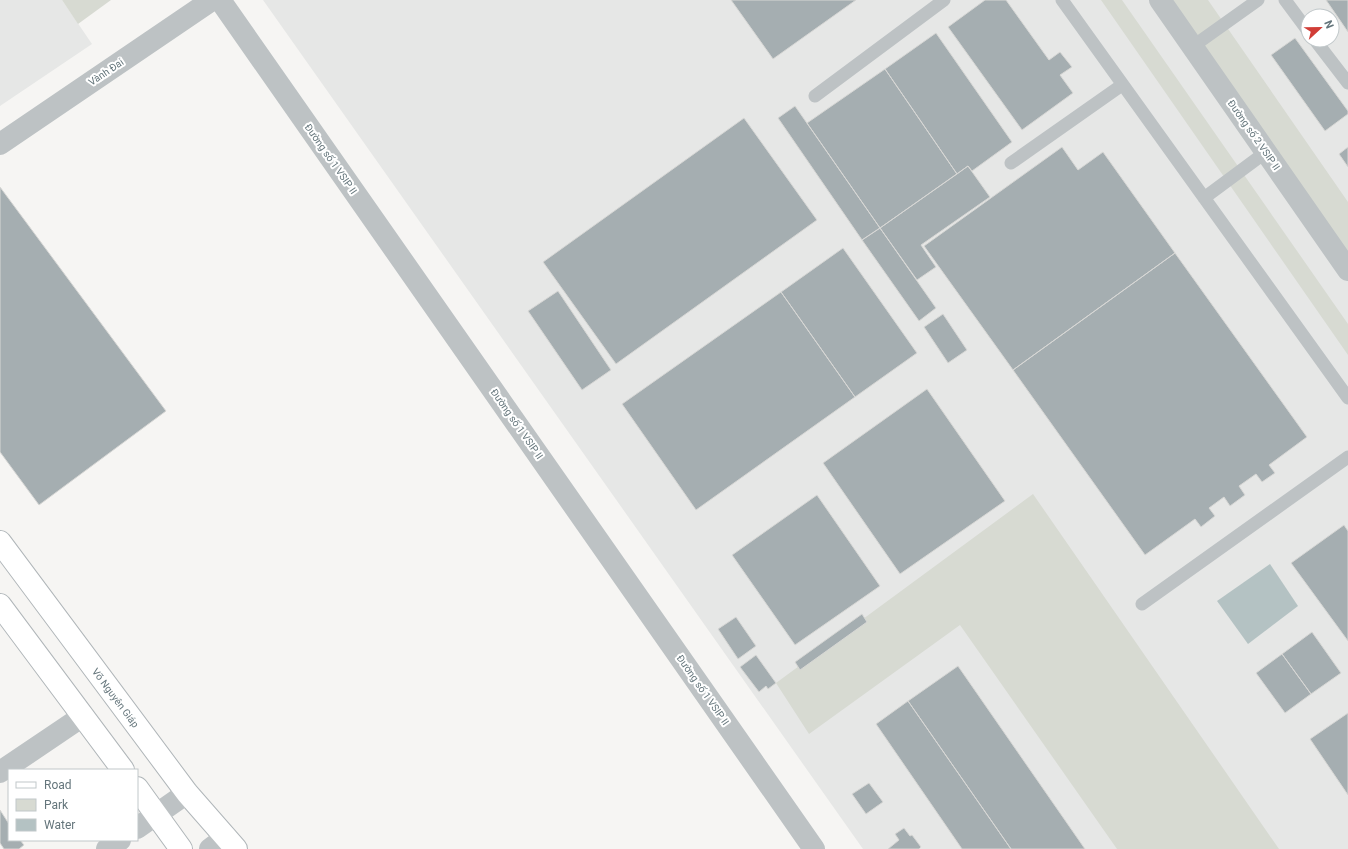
<svg xmlns="http://www.w3.org/2000/svg" width="1348" height="849" font-family="Roboto,sans-serif">
  <rect width="100%" height="100%" fill="#f6f5f3"/>
  <path fill="#e6e7e6" fill-rule="evenodd" d="M0,0H62L92,44L0,106Z
    M263,0H1348V849H863ZM1308,16H1332V40H1308Z"/>
  <path fill="#d7dad2" d="M62,0H111L78,24Z
    M1101,0H1122L1348,324V355Z
    M1168,0H1208L1348,202V260Z
    M1033,494L1279,849H1117L960,625L809,734L776,683Z"/>
  <path fill="#b4c2c3" d="M1270,564L1298,606L1248,644L1217,601Z"/>
  <path fill="#a5aeb1" stroke="#d7d7d5" d="M731,0H856L773,59Z
    M985,0H1006L1049,60L1060,52L1072,67L1060,75L1073,93L1022,130L948,27Z
    M1326,0H1348V32Z
    M936,33L1012,142L972,171L968,166L957,174L885,69Z
    M1295,38L1348,111V114L1325,131L1271,55Z
    M885,69L957,174L880,228L807,123Z
    M795,106L880,228L862,240L778,118Z
    M744,118L817,220L616,364L543,262Z
    M1062,147L1078,170L1103,152L1175,253L1013,370L924,246Z
    M1348,147V167L1339,154Z
    M968,166L990,197L921,245L936,267L917,280L880,228Z
    M0,187L166,411L39,505L0,452Z
    M880,228L936,308L919,321L862,240Z
    M843,248L917,353L855,397L781,292Z
    M1175,253L1307,437L1269,465L1275,473L1262,482L1256,474L1239,486L1245,495L1230,506L1224,497L1209,508L1215,516L1201,527L1195,519L1145,555L1013,370Z
    M558,291L611,370L582,390L528,311Z
    M781,292L855,397L696,510L622,404Z
    M943,314L967,350L948,363L924,327Z
    M927,389L1005,501L900,574L823,463Z
    M817,495L880,586L795,645L732,555Z
    M1344,525L1348,531V641L1291,563Z
    M862,614L867,622L800,670L795,662Z
    M736,617L756,646L738,659L718,629Z
    M1312,632L1341,673L1311,694L1282,654Z
    M1282,654L1311,694L1285,713L1256,673Z
    M756,655L776,683L768,689L766,686L759,692L740,667Z
    M958,666L1085,849H1011L908,701Z
    M908,701L1011,849H962L876,724Z
    M1348,713V795L1310,739Z
    M869,783L883,802L866,814L852,794Z
    M0,810L9,824V840H20L24,845L19,849H4L0,843Z
    M904,828L910,836L912,835L921,847L919,849H888L899,840L895,834Z"/>
  <g fill="none" stroke-linecap="round" stroke-linejoin="round">
    <defs>
      <g id="secondary">
        <path id="s1" d="M0,542L187,793L236,849"/>
        <path d="M0,605L123,770"/>
        <path d="M137,788L181,849"/>
      </g>
    </defs>
    <use href="#secondary" stroke="#b0b6b9" stroke-width="24"/>
    <path stroke="#bdc2c4" stroke-width="13" d="M1062,0L1348,398
      M1285,0L1308,31
      M1315,40L1348,83
      M1192,47L1258,0
      M815,96L944,0
      M1011,163L1122,85
      M1204,198L1266,152
      M1142,604L1348,457"/>
    <path stroke="#bdc2c4" stroke-width="22" d="M220,0L814,849
      M1160,0L1348,270
      M0,144L212,0
      M0,772L83,716"/>
    <path stroke="#bdc2c4" stroke-width="22" d="M137,828L187,793
      M107,849L120,840
      M210,849L226,837"/>
    <use href="#secondary" stroke="#fff" stroke-width="22"/>
  </g>
  <g text-anchor="middle" dominant-baseline="central" stroke-width="4" stroke-linejoin="round" paint-order="stroke">
    <g font-size="10" fill="#64757b" stroke="#fff">
      <text transform="translate(106 72) rotate(-34)">Vành Đai</text>
      <text transform="translate(1254 135) rotate(55)">Đường số 2 VSIP II</text>
      <text transform="translate(331 159) rotate(55)">Đường số 1 VSIP II</text>
      <text transform="translate(517 424) rotate(55)">Đường số 1 VSIP II</text>
      <text transform="translate(703 690) rotate(55)">Đường số 1 VSIP II</text>
      <text stroke="none"><textPath href="#s1" startOffset="194">Võ Nguyên Giáp</textPath></text>
    </g>
  </g>
  <rect x="8" y="769" width="130" height="72" fill="#ffffff" stroke="#c1c8ca"/>
  <rect x="16" y="782" width="20" height="6" fill="#ffffff" stroke="#c1c8ca"/>
  <text x="44" y="789" font-size="12" fill="#64757b">Road</text>
  <rect x="16" y="799" width="20" height="12" fill="#d7dad2" stroke="#c1c8ca"/>
  <text x="44" y="809" font-size="12" fill="#64757b">Park</text>
  <rect x="16" y="819" width="20" height="12" fill="#b4c2c3" stroke="#c1c8ca"/>
  <text x="44" y="829" font-size="12" fill="#64757b">Water</text>
  <g transform="translate(1320 28) rotate(68)"><circle r="19" fill="#ffffff" stroke="#c1c8ca"/>
  <path d="M0-3L7 15L0 10L-7 15Z" fill="#d13d37"/>
  <text y="-6" font-size="11" font-weight="bold" text-anchor="middle" fill="#64757b">N</text>
  </g>
</svg>
